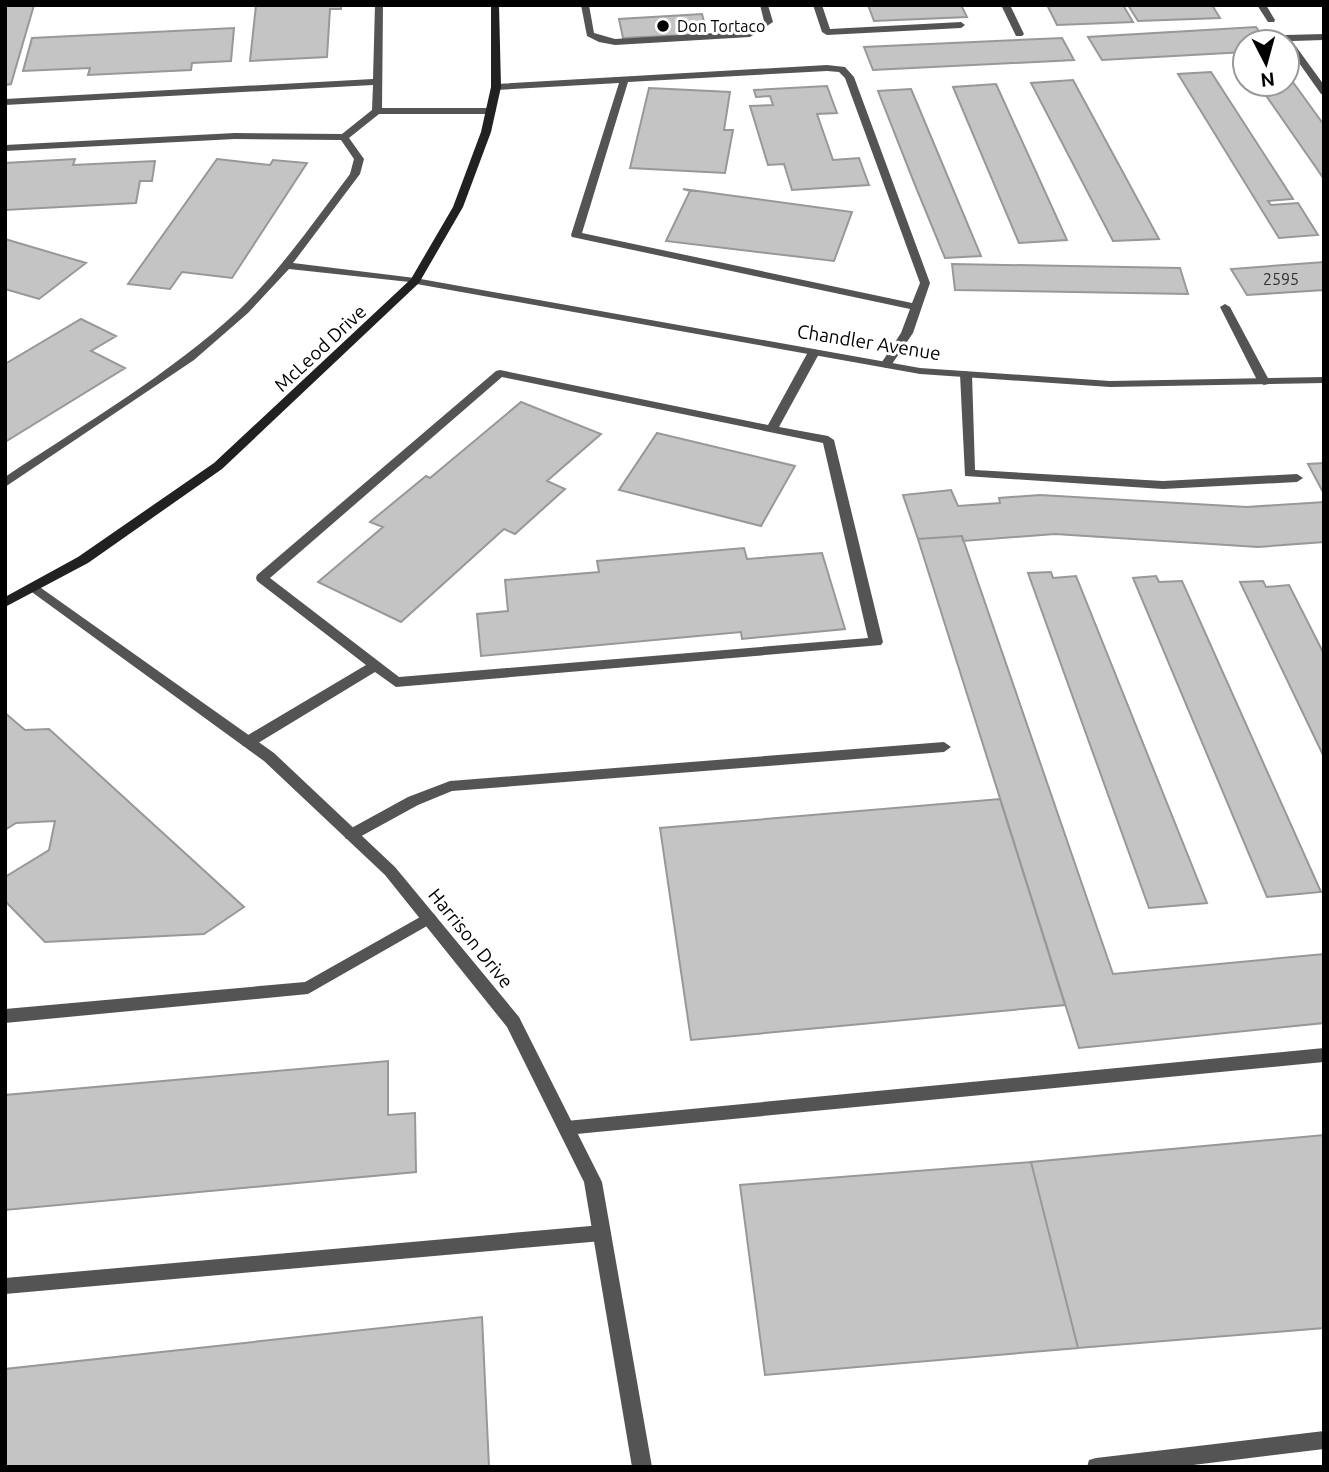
<svg xmlns="http://www.w3.org/2000/svg" width="1329" height="1472" font-family="Ubuntu,sans-serif">
  <rect width="100%" height="100%" fill="#fff"/>
  <path fill="#c4c4c4" stroke="#989898" stroke-width="2" d="M5,5H34L11,84L5,85Z
    M256,5H341V9H330L327,57L250,61Z
    M868,5H961L967,17L874,21Z
    M1047,5H1123L1133,22L1057,25Z
    M1128,5H1212L1220,18L1138,21Z
    M702,14L707,34L623,38L619,19Z
    M1256,27L1267,42H1245V52L1102,60L1088,37Z
    M234,28L231,61L192,63L191,70L88,75L90,68L23,71L32,38Z
    M1062,38L1074,60L873,70L864,47Z
    M1211,72L1293,199L1268,201L1271,205L1298,203L1318,235L1279,238L1178,74Z
    M1287,74L1324,125V179L1258,84H1287Z
    M1073,80L1159,239L1113,241L1031,83Z
    M996,84L1067,240L1019,243L953,87Z
    M827,86L837,113L817,114L833,160L859,158L869,185L792,190L784,164L768,165L750,106L773,105L770,96L756,97L754,90Z
    M649,88L730,92L724,130H733L725,173L630,168Z
    M911,89L981,256L945,258L915,185L878,91Z
    M75,159L73,165L155,161L152,181H140L136,203L5,210V163Z
    M217,159L270,165L273,160L307,163L232,278L182,272L170,289L128,284Z
    M683,189L852,212L834,261L666,241L690,191Z
    M5,239L86,263L39,299L5,289Z
    M1324,262V290L1247,295L1231,269Z
    M952,264L1180,268L1188,294L955,290Z
    M81,319L116,336L91,351L125,368L5,442V364Z
    M521,402L601,434L547,481L565,489L515,534L504,529L401,622L318,582L383,527L370,522L426,476L430,478Z
    M657,433L795,466L761,526L619,490Z
    M1324,463V494L1308,464Z
    M951,490L958,506L1000,503L999,498L1040,495L1247,507L1324,502V542L1258,547L1055,534L963,541L962,536L918,539L903,495Z
    M962,536L1113,974L1324,954V1023L1079,1048L918,539Z
    M744,548L747,559L822,553L845,629L742,639L741,632L481,656L477,614L508,611L505,580L599,572L597,561Z
    M1051,572L1053,578L1076,576L1207,903L1149,908L1028,573Z
    M1156,576L1159,582L1182,581L1321,892L1267,897L1133,578Z
    M1263,581L1266,587L1289,585L1324,654V757L1240,582Z
    M5,713L25,730L49,729L244,907L204,934L45,942L5,901V877L49,850L55,821L16,823L5,830Z
    M1000,799L1065,1005L691,1040L660,828Z
    M388,1061V1115L415,1113L416,1172L5,1210V1095Z
    M1324,1135V1328L1078,1348L1031,1162Z
    M1031,1162L1078,1348L765,1375L740,1185Z
    M482,1317L489,1467H5V1369Z"/>
  <g fill="none" stroke-linecap="round" stroke-linejoin="round">
    <path fill="#545454" fill-rule="evenodd" d="M375,5H383L382,108H491L496,111L491,114H379L349,138L364,159L360,174L293,263L415,278L420,281L419,283L289,269L248,313L194,360L5,487V477C84,424 169,375 239,310C281,270 315,220 350,174L354,159L341,140L235,139L5,151V145L235,133L342,134L372,110L373,85L5,105V99L373,79Z
      M581,5H589L594,33L615,39L748,31L764,21L760,5H768L773,22L750,37L615,45L599,42L587,36Z
      M813,5H822L830,29L961,22L965,25L961,28L827,35L822,32Z
      M1001,5H1010L1024,34L1022,36H1016Z
      M1257,5H1266L1275,20L1274,22H1268Z
      M1324,34V40L1292,41L1324,85V95L1321,94L1287,46V42L1281,38L1286,35Z
      M827,65L845,67L854,77L930,283L913,333L890,367L886,368L880,365L901,333L910,309L572,237L571,235L619,83L496,90L491,87L496,84ZM827,71L839,72L845,78L920,283L912,303L582,233L628,82Z
      M1225,304L1230,307L1270,382L1268,384L1264,385L1258,382L1220,307Z
      M814,349L820,352L779,427L828,436L834,440L883,642L881,645L396,687L375,672L253,746H243L241,742L243,738L366,665L257,581L256,578L257,575L496,371L500,370L768,425L808,352ZM502,377L823,443L868,638L399,677L270,578Z
      M966,371L972,374L975,470L1163,481L1297,474L1303,478L1297,482L1163,489L965,476L960,374Z
      M944,742L951,747L944,752L452,791L418,805L356,839H346L344,835L346,831L408,797L450,781Z
      M429,912L434,914L437,918L434,922L308,994L5,1023V1009L305,982Z
      M1324,1048V1062L566,1135L560,1133L558,1128L560,1123L566,1121Z
      M602,1225L608,1227L611,1233L608,1239L602,1241L5,1294V1278Z
      M1324,1431V1449L1177,1467H1087L1089,1460L1096,1458Z"/>
    <path fill="#545454" fill-rule="evenodd" d="M415,278L920,368L1110,381L1324,377V383L1110,387L920,374L411,283L410,281Z
      M34,583L274,753L395,867L519,1017L602,1182L652,1467H632L584,1182L507,1027L385,875L264,761L29,590L28,587Z"/>
    <path fill="#212121" fill-rule="evenodd" d="M491,5H499L501,87L491,132L463,207L419,283L222,469L88,563L5,607V597L78,557L214,463L411,279L453,207L481,132L491,87Z"/>
  </g>
  <circle fill="#000" stroke="#fff" stroke-width="2.5" cx="663" cy="26" r="7"/>
  <g text-anchor="middle" dominant-baseline="central" stroke-width="6" stroke-linejoin="round" paint-order="stroke">
    <g font-size="16" fill="#000" stroke="#fff" text-anchor="start">
      <text x="677" y="26">Don Tortaco</text>
    </g>
    <g font-size="16" fill="#313131">
      <text x="1281" y="279">2595</text>
    </g>
    <g font-size="19" fill="#000" stroke="#fff">
      <text transform="translate(869 342) rotate(9)">Chandler Avenue</text>
      <text transform="translate(320 348) rotate(-43)">McLeod Drive</text>
      <text transform="translate(471 938) rotate(51)">Harrison Drive</text>
    </g>
  </g>
  <rect width="1329" height="1472" fill="none" stroke="#000000" stroke-width="14"/>
  <g transform="translate(1266 63) rotate(174)"><circle r="33" fill="#ffffff" stroke="#999999" stroke-width="2"/>
  <path d="M0-5L12 26L0 18L-12 26Z" fill="#000000"/>
  <text y="-10" font-size="19" font-weight="bold" text-anchor="middle" fill="#000000">N</text>
  </g>
</svg>
